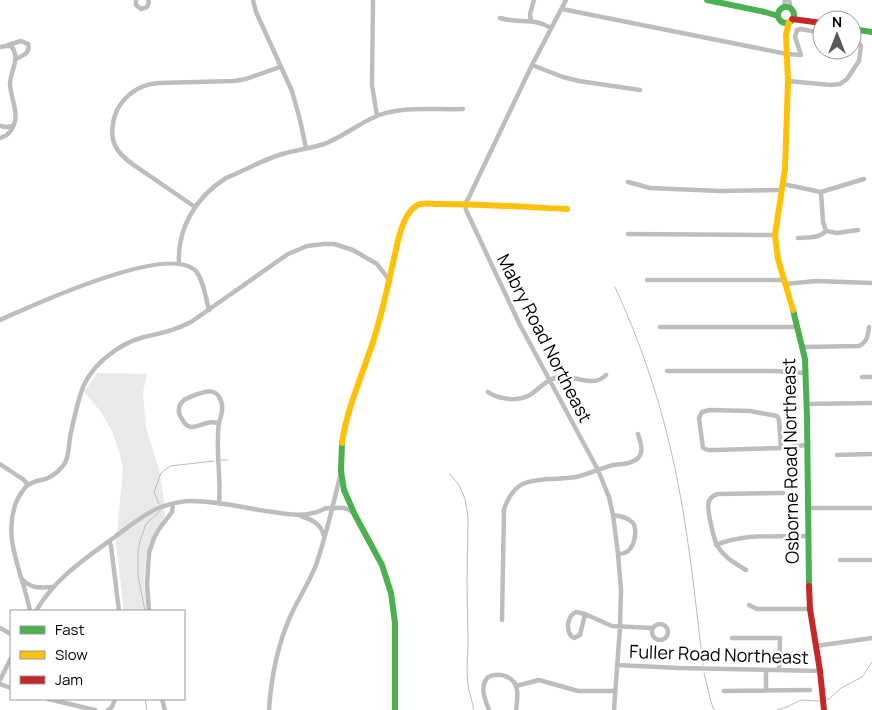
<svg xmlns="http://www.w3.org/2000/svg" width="872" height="710" font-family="Manrope,sans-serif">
  <rect width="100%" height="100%" fill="#fff"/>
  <path fill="#e9e9e9" d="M97,373L147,374L143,393L146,428L159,469L164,501L165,516L146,554L144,585L147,611H124L116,543L123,469L120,454L112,431L101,412L84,392Z"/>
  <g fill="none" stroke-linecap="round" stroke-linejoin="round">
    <path stroke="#bbb" stroke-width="1" d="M615,287C638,337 656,388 669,442C687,515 694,590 703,665
      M221,460H228
      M450,474L459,485L465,499L468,517L467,581L468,643L467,669L468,686L474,710
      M159,504L154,492L161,473L170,466L214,461
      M145,611L138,576V552L140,541L146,524L160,511
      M704,673L711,702L714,710
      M145,699L147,710
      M826,700L829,699L841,688L862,677L872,662
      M777,710L787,707L801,700L819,701"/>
    <path stroke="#bdbdbd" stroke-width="4.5" d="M136,0V5L141,9L147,7L149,2L148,0
      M253,0L256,12L292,91L300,120L306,148
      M373,0L372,85L377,116
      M566,0L532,65L469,197L465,204L466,210L520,325L598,470L609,497L613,515L618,554L621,590L620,627L614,710
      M789,0L791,9
      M784,7L785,0
      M562,9L787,54L801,55L795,37L797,30L801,29L822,33
      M500,18C518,24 534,17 551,28
      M531,21L530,14L534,0
      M8,45L21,41L28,44C31,53 22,56 16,59
      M0,47L6,46H11C21,58 11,69 10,83C10,95 18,111 15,121C13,129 8,136 0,138
      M532,65L563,77L579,81L640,90
      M788,81L831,85L840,84L847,79L859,61L861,46L855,38H852
      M0,126L6,127L13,126
      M628,182L650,188L720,191L782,190
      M783,184L821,192L864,179
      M821,192L823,222L826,231L837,233L858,230
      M195,207C179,196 163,185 147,174C137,167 124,160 117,149C109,137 112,117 120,105C130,91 142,84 159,83L234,81L246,79L280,67
      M628,234L775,235
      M798,238C807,237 819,239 826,231
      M179,264C177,228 196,197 226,178C243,171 261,161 279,155C294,150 309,149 324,144C343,137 359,123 379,115C404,106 436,110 463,109
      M647,280H783
      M785,284L816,281L872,283
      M0,320C33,305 166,244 195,270C203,278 206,299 209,310
      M660,327H798
      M803,347L859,346C867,342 868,336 869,327
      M667,371H774L805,373
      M862,377H872
      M488,392C495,397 501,398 510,399C536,401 537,382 558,377C573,374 593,389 606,375
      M806,404L872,403
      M710,410L750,411L777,416L779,420L781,448L714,450H708L703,448L699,418L702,412Z
      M219,424C206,416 191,438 182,419C180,416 178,412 179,408C180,400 188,398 195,395C208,390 218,388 222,404C223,411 221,417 219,423C218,428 218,434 218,439C217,460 221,482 219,504
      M781,448L806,445
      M837,455L872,454
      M0,464L24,480L28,485
      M807,508H872
      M613,515C620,516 627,517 632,522C638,528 635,544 629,550C626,553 622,554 618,554
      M301,516C313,520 321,524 324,536
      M109,541L111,546L119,611
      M716,545C745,533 777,537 807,536
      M840,560H872
      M746,570C735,563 725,558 718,547C714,541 706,507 709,501C711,497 714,495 718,494L783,493
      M22,579C31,589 40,588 53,587
      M749,605L757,609H810
      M30,611C23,573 0,536 18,498C21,494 23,489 27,486C33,480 41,481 48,478C54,475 61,469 65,463C69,455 69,445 70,437C73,423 76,409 80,396C87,368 117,344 144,337C161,333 176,330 191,322L288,254L307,246L324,244H334L353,250L377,264L390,281
      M36,611C55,578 86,558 116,536C130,526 145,513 161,507C170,504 181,501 191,501C214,501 237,506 259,510C282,513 305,520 326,508C335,510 344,504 352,512
      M149,611L147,584L149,553L154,538L159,529L172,512L173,504
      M576,612L585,614L580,635L574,638L571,636C566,629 567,616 576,612Z
      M585,614L612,626L652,628
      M502,620L504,509C508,498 514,487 525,483C541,477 559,480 576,477C589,474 601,468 613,465C621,464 633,464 639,457C644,451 640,441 638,434
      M652 632a8 8 0 1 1 16 0a8 8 0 1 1-16 0Z
      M0,628L11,634
      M732,638H780L779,670
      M816,646L872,638
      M617,665L679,668L820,671
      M766,670V691
      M0,680L11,658
      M0,684L11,688
      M516,686L539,680L578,691H615
      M724,691L810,690
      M48,699L95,710
      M162,699L165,710
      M108,710L112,707L115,699
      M269,710C271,678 277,647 290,617C298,599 309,583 316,565C326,536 333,506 340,476
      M489,710C485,699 479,687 488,677C500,672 515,676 517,690C518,696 517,703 516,710"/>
    <path stroke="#4caf50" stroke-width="6" d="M707,0L765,12L778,16
      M778 15a8 8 0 1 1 16 0a8 8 0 1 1-16 0Z
      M852,29L872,32
      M793,310L805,359L807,417L809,586
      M342,443L341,471L344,490L355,515L382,565L391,593L395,623V710"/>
    <path stroke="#ffc107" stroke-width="6" d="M789,22L786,35L788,81L785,169L775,235L778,259L793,310
      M342,443C347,409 361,378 372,345C382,315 388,285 395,254C398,240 403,214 416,206C422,202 431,204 438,204C481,204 524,207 567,209"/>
    <path stroke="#c62828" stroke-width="6" d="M792,19L822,23
      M809,586L810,609L820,671L824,710"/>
  </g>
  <g text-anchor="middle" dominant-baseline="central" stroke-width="5" stroke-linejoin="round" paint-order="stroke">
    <g font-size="18" fill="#000" stroke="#fff">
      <text transform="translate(545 338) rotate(63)">Mabry Road Northeast</text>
      <text transform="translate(790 461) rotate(-91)">Osborne Road Northeast</text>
      <text transform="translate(719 654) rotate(2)">Fuller Road Northeast</text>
    </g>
  </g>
  <rect x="10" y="610" width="175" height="90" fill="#ffffff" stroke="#999999"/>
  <rect x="20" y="626" width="25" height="8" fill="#4caf50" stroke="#999999"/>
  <text x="55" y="635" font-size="15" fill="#000000">Fast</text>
  <rect x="20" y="651" width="25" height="8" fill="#ffc107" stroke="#999999"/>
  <text x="55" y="660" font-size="15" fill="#000000">Slow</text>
  <rect x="20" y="676" width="25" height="8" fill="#c62828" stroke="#999999"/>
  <text x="55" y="685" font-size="15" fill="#000000">Jam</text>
  <g transform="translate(837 35)"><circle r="24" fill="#ffffff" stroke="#999999"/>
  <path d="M0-4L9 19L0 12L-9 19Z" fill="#595959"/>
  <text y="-8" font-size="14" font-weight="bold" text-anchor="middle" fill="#000000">N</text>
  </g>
</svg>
